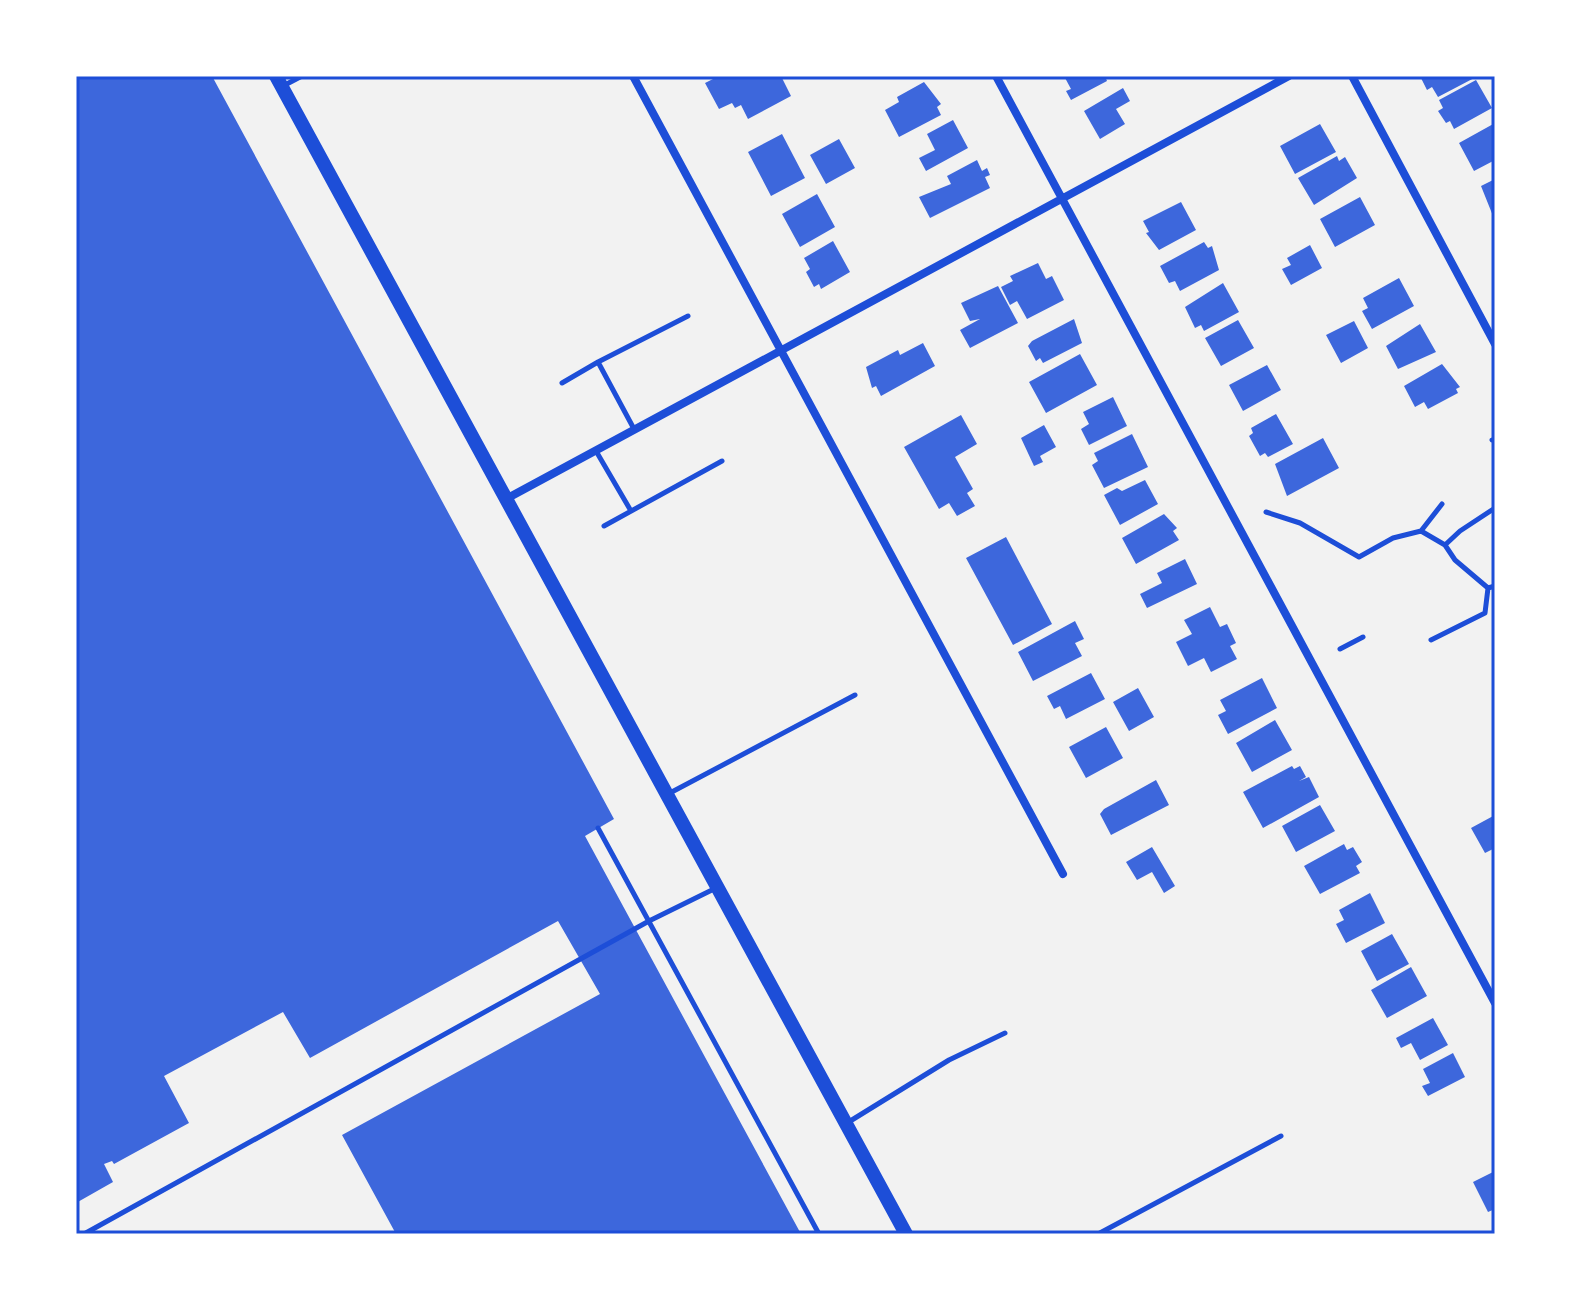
<svg xmlns="http://www.w3.org/2000/svg" width="1571" height="1310" font-family="Poppins,sans-serif">
  <rect width="100%" height="100%" fill="#f2f2f2"/>
  <path fill="#3d67dc" d="M76,76H212L614,819L585,836L801,1234H396L342,1135L600,994L558,921L310,1058L283,1012L164,1076L189,1123L114,1164L112,1161L104,1164L113,1182L76,1203Z
    M719,76H781L791,96L748,119L741,105L735,108L732,103L719,109L705,83Z
    M1064,76H1105L1107,81L1071,100L1066,91L1071,89Z
    M1420,76H1478L1438,97L1432,87L1427,90Z
    M1476,80L1492,108L1454,129L1450,121L1446,123L1438,111L1443,108L1439,100Z
    M924,82L941,104L937,107L941,115L899,137L885,110L899,102L897,97Z
    M1123,88L1130,101L1116,109L1125,124L1100,139L1084,111Z
    M953,120L968,148L926,171L919,158L935,150L927,134Z
    M1495,123V160L1474,171L1459,143Z
    M1320,124L1336,152L1295,174L1280,146Z
    M782,134L805,178L771,196L748,152Z
    M839,139L855,168L826,184L810,155Z
    M1337,156L1339,161L1345,157L1357,178L1314,205L1298,178Z
    M977,160L982,171L987,168L990,175L985,177L990,188L930,218L919,197L951,184L947,176Z
    M1495,179V221L1481,186Z
    M817,194L835,227L800,247L782,214Z
    M1360,197L1375,225L1335,247L1320,219Z
    M1181,202L1196,230L1159,250L1146,233L1149,232L1143,221Z
    M833,241L850,272L821,289L819,284L814,287L806,272L810,269L804,258Z
    M1204,242L1208,248L1212,246L1219,270L1180,291L1175,281L1169,283L1160,266Z
    M1310,245L1322,268L1291,285L1282,269L1291,265L1287,258Z
    M1038,263L1046,279L1052,276L1064,300L1027,319L1017,301L1010,305L1001,287L1013,281L1010,276Z
    M1399,278L1414,306L1372,329L1362,311L1368,308L1363,298Z
    M1223,283L1239,312L1204,331L1201,325L1195,328L1185,307Z
    M998,286L1018,323L970,348L960,330L980,319L970,321L961,303Z
    M1074,319L1082,343L1043,363L1040,358L1036,361L1028,346L1032,341Z
    M1238,320L1254,348L1221,366L1205,338Z
    M1354,321L1368,348L1341,363L1326,335Z
    M1420,324L1436,352L1398,369L1386,346Z
    M923,343L935,366L881,396L876,386L872,388L866,367L898,350L900,355Z
    M1080,354L1097,385L1046,413L1029,382Z
    M1442,364L1460,387L1456,389L1458,393L1428,409L1424,402L1415,407L1404,386Z
    M1267,365L1281,390L1243,411L1229,385Z
    M1113,397L1127,426L1089,445L1081,429L1089,424L1083,412Z
    M1276,414L1293,444L1268,457L1265,453L1260,456L1249,436L1253,433L1251,428Z
    M961,415L977,444L955,457L973,489L967,493L975,506L957,516L949,503L939,509L904,447Z
    M1044,425L1056,447L1040,456L1043,462L1034,466L1021,438Z
    M1132,434L1148,467L1104,488L1092,465L1098,461L1094,453Z
    M1323,438L1339,468L1287,496L1275,464Z
    M1145,480L1158,504L1120,525L1104,495L1117,488L1122,491Z
    M1164,514L1177,528L1173,531L1179,540L1136,564L1122,538Z
    M1006,537L1052,624L1013,645L966,558Z
    M1185,559L1197,584L1147,608L1140,594L1162,583L1157,573Z
    M1210,607L1220,627L1227,624L1236,643L1230,646L1237,659L1211,672L1204,658L1188,666L1176,642L1192,634L1184,620Z
    M1075,621L1084,639L1075,643L1082,656L1033,681L1018,652Z
    M1091,673L1105,699L1066,719L1060,706L1054,709L1047,696Z
    M1262,678L1277,708L1228,734L1218,715L1226,711L1220,700Z
    M1138,688L1154,717L1129,731L1113,702Z
    M1275,720L1292,750L1252,772L1236,743Z
    M1106,727L1123,758L1086,778L1069,747Z
    M1292,766L1294,769L1300,766L1306,777L1299,781L1309,777L1319,797L1263,828L1243,792Z
    M1156,780L1169,805L1111,835L1100,814L1104,809Z
    M1320,805L1335,831L1296,852L1282,826Z
    M1495,815V848L1485,853L1471,828Z
    M1344,844L1347,850L1353,847L1362,862L1356,866L1360,873L1320,894L1304,866Z
    M1152,847L1175,886L1164,893L1152,872L1137,880L1126,862Z
    M1370,893L1385,923L1346,943L1336,924L1344,920L1339,910Z
    M1392,934L1409,964L1377,981L1361,951Z
    M1411,967L1427,996L1387,1018L1371,990Z
    M1433,1018L1448,1045L1420,1060L1411,1043L1401,1048L1396,1038Z
    M1453,1053L1465,1077L1428,1096L1422,1086L1430,1083L1423,1069Z
    M1495,1171V1209L1488,1212L1473,1182Z"/>
  <g fill="none" stroke-linecap="round" stroke-linejoin="round">
    <path stroke="#1d4ed8" stroke-width="5" d="M1442,504L1421,531L1445,545
      M1495,508L1460,531L1445,545L1455,560L1488,588L1495,586
      M1266,512L1300,523L1359,557L1393,538L1421,531
      M1431,640L1485,613L1488,588
      M1340,649L1363,637"/>
    <path stroke="#1d4ed8" stroke-width="5" d="M283,86L302,76
      M598,362L688,316
      M562,383L598,362L634,429
      M1492,440L1495,439
      M596,451L631,511
      M604,526L722,461
      M668,794L855,695
      M598,828L819,1234
      M847,1123L949,1060L1005,1033
      M84,1234L649,921L716,888
      M1098,1234L1281,1136"/>
    <path stroke="#1d4ed8" stroke-width="8" d="M633,76L1063,874
      M996,76L1495,1003
      M1352,76L1495,344
      M506,499L1289,76"/>
    <path stroke="#1d4ed8" stroke-width="14" d="M276,76L906,1234"/>
  </g>
  <rect width="1571" height="1310" fill="none" stroke="#ffffff" stroke-width="156"/>
  <rect x="78" y="78" width="1415" height="1154" fill="none" stroke="#1d4ed8" stroke-width="3"/>
</svg>
